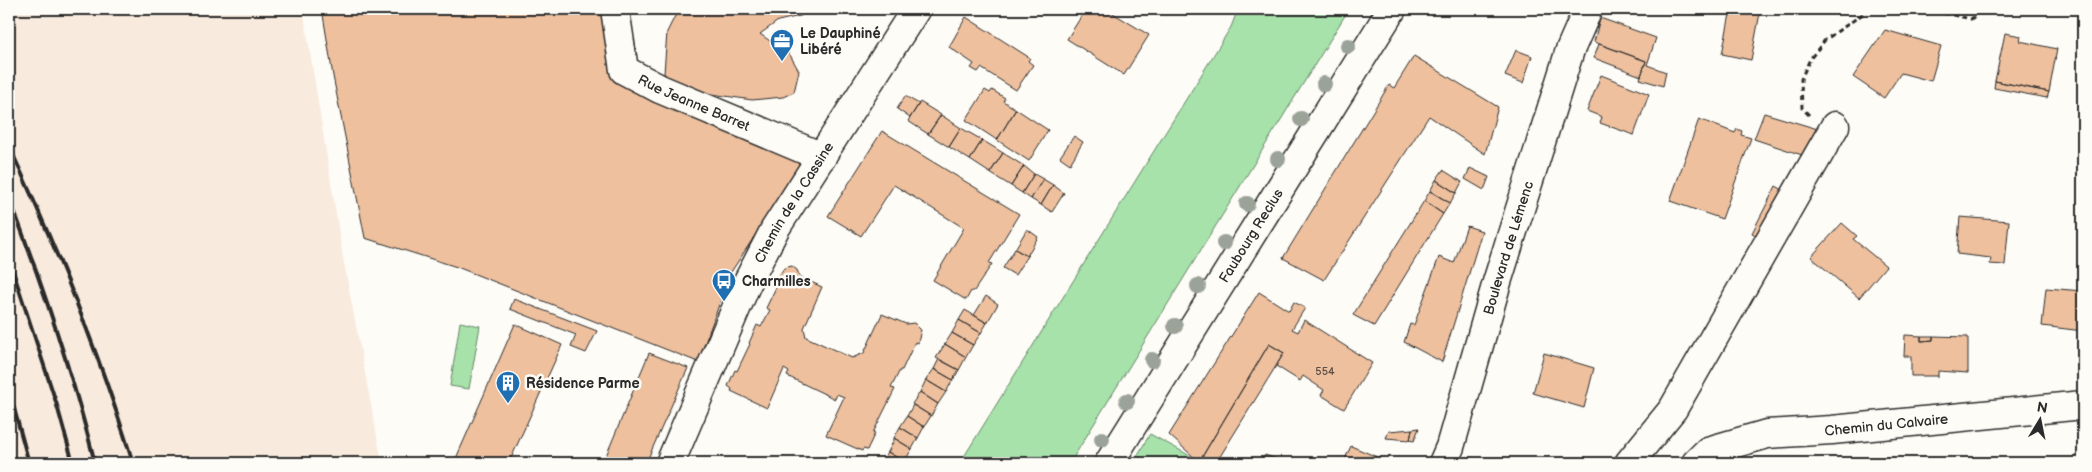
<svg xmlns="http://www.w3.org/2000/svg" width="2092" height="472" font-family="'Balsamiq Sans',sans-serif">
  <rect width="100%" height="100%" fill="#fdfcf7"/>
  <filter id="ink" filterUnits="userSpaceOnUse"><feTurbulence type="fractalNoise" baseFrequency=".02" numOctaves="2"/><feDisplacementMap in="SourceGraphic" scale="10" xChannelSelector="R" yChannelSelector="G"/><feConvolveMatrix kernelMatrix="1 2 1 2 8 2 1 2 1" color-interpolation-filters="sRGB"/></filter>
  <g filter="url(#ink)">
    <path fill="#f8eadc" d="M9,9H303L343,258L382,463H9Z"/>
    <path fill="#a6e2a9" stroke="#68866a" d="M1238,9H1349L1070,463H960L1231,27Z
      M460,322L480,326L469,389L450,386Z
      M1150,434L1196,459L1195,463H1133Z"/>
    <path fill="#eec09e" stroke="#2b2b2b" d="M322,9H607L619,83L805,160L731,272L698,362L457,267L365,238L333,76Z
      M688,9H815L800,16L778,21L760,34L790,55L799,71L794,92L783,97L752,100L685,90L670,82L664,73L667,32L676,14Z
      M1086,9H1106L1149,35L1124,75L1067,39Z
      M1731,9L1760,13L1751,60L1722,54Z
      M966,17L1030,58L1028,61L1033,65L1016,90L981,68L978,72L971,68L974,64L949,47Z
      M1600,18L1656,38L1647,65L1666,72L1663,86L1640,79L1646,61L1594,42Z
      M1885,30L1941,46L1931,81L1901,73L1884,98L1853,77Z
      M2005,33L2021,36L2020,41L2057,49L2049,92L1995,81Z
      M1599,44L1646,61L1641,76L1594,58Z
      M1516,50L1532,56L1523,83L1505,76Z
      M1414,56L1498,107L1485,154L1429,116L1324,280L1283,258L1389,85L1394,88Z
      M1601,75L1649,94L1634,135L1600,123L1602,117L1587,111Z
      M1995,81L2049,92L2047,98L1994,88Z
      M985,90L990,93L992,90L1005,98L1003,101L1016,109L997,140L966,120Z
      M905,96L919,104L910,118L897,109Z
      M920,102L941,115L928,134L908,121Z
      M1016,109L1048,130L1029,161L997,140Z
      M1764,113L1821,130L1808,157L1754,139Z
      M941,115L961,128L949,147L928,134Z
      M1699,119L1735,133L1737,129L1742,131L1741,135L1751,138L1722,219L1670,201Z
      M961,128L982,140L970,160L949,147Z
      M882,131L1019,214L989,263L992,264L974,291H971L966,300L933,280L964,228L894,185L861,236L828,216Z
      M1074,136L1083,142L1070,164L1060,157Z
      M982,140L1003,153L990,173L970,160Z
      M1003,153L1024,166L1011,186L990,173Z
      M1024,166L1034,174L1022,193L1011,186Z
      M1470,168L1489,177L1484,190L1465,179Z
      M1443,170L1462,182L1456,193L1436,180Z
      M1034,174L1043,179L1031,199L1022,193Z
      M1043,179L1053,185L1041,205L1031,199Z
      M1436,180L1456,193L1450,203L1430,191Z
      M1053,185L1064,193L1052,212L1041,205Z
      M1776,186L1790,194L1765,240L1752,233Z
      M1430,191L1450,203L1443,214L1424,201Z
      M1424,201L1443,214L1374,326L1353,315Z
      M1960,217L2009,221L2005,265L1990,264L1991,258L1957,254Z
      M1842,223L1857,236L1853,239L1886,266L1859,298L1811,257Z
      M1467,226L1482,231L1442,362L1404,342L1410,324L1414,325L1439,257L1454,263Z
      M1027,229L1038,237L1027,256L1015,249Z
      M1015,249L1027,256L1015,275L1003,268Z
      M792,266L797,270L800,277L822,287L804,328L806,337L852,358L864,353L882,314L906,324L914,323L921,330L918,343L915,342L902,370H900L891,388L895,389L873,433H875L867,450L863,449L862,451L826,435L844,397L837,394L835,399L787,376L789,372L784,369L767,408L731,391L732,389L728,386L735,370L737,371L750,344L749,343L757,325L761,327L770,310L766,308L780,279L778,277L784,268Z
      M2046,288L2083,291V331L2042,326Z
      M1259,292L1289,311L1294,302L1305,308L1292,329L1298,332L1304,320L1372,363L1344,409L1321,395L1324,390L1303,376L1300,381L1276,366L1284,353L1269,344L1202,457L1196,459L1169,435Z
      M986,296L998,304L987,323L974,315Z
      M514,299L597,331L586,353L571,347L576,335L510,309Z
      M965,310L987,323L981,333L959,320Z
      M959,320L981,333L973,345L952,333Z
      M515,324L562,345L509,463H454Z
      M952,333L973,345L966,357L945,344Z
      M1905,335L1921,336V341L1933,340V336L1968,337V373L1938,371V376H1911V356H1904Z
      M1921,336H1933V340L1921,341Z
      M945,344L966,357L959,370L936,358Z
      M1269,344L1284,353L1276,366L1216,463L1202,457Z
      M649,353L688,368L646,463H603Z
      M1544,353L1594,368L1584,408L1533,393Z
      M939,359L959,370L953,380L934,369Z
      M934,369L953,380L946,392L926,380Z
      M926,380L946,392L938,404L920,392Z
      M920,392L938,404L931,416L912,404Z
      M913,405L931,416L924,427L907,416Z
      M907,416L924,427L918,438L900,427Z
      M900,427L918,438L912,449L894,438Z
      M1419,428L1414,441L1410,440L1412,429Z
      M1412,429L1410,440L1386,438L1389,431Z
      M894,438L912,449L904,462L888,452L894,440Z
      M1351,446L1377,457L1393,463H1343Z
      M888,452L904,462L903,463H881Z
      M1265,455L1287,463H1262Z"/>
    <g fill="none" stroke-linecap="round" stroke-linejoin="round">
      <defs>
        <g id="minor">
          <path id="s1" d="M615,9L624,70L660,89L822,157"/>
          <path id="s2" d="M1109,463L1392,9"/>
          <path d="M1629,463L1673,409L1835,126"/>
          <path id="s3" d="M1696,463L1708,451L1767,434L1832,430L2083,405"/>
        </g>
        <g id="major">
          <path id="s4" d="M670,463L747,283L775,229L916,9"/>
          <path id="s5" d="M1443,463L1450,447L1497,282L1570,50L1588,9"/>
        </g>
      </defs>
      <use href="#minor" stroke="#2b2b2b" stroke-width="31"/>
      <use href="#major" stroke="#2b2b2b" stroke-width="31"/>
      <path stroke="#2b2b2b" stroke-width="3" stroke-dasharray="5 4" stroke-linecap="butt" d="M1926,9L1971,19L1984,9
        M1809,115L1802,108L1801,79L1810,59L1825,40L1870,9"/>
      <use href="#minor" stroke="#fdfcf7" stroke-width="28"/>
      <use href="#major" stroke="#fdfcf7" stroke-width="28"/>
      <path stroke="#2b2b2b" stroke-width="4" d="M9,146C58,251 99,353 133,463
        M9,197C42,284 72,372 95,463
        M9,259L56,402L73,463
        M9,390L29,463
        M9,452L12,463"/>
    </g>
    <g fill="#9ba298">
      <circle cx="1348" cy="46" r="8"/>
      <circle cx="1324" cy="84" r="8"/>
      <circle cx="1301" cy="119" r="8"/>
      <circle cx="1278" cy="159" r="8"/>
      <circle cx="1247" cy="204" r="8"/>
      <circle cx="1224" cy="243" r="8"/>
      <circle cx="1198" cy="286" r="8"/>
      <circle cx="1175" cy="326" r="8"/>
      <circle cx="1152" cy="360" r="8"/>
      <circle cx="1127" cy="401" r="8"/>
      <circle cx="1102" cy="439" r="8"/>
    </g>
  </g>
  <defs>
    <symbol id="office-pin" viewBox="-11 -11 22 30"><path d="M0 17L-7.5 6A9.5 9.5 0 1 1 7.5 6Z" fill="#1f6fb2" stroke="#fdfcf7"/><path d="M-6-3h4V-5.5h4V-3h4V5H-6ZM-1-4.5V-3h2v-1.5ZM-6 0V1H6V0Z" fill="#fff"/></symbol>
    <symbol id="bus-pin" viewBox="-11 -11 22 30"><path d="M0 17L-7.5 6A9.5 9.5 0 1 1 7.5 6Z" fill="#1f6fb2" stroke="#fdfcf7"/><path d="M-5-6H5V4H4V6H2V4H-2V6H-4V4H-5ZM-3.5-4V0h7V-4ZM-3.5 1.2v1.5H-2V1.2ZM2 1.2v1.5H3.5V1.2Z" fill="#fff"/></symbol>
    <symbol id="building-pin" viewBox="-11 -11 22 30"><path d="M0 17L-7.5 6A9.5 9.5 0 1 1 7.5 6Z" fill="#1f6fb2" stroke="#fdfcf7"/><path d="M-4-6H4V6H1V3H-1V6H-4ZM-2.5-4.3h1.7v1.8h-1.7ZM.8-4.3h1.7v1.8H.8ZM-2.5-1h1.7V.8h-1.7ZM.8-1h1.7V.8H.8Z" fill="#fff"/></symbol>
  </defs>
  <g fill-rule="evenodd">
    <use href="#office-pin" x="768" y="27" width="28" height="38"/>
    <use href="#bus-pin" x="710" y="267" width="28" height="38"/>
    <use href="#building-pin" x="494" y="369" width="28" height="38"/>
  </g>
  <g text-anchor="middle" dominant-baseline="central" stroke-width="5" stroke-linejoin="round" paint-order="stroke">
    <g font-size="11" fill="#5c5048">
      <text x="1325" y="371">554</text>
    </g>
    <g font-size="14" font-weight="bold" fill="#2b2b2b" stroke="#fdfcf7" text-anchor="start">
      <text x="800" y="33">Le Dauphiné<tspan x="800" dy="16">Libéré</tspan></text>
      <text x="742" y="281">Charmilles</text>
      <text x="526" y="383">Résidence Parme</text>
    </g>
    <g font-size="14" fill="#2b2b2b" stroke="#fdfcf7">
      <text stroke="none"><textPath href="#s1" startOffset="139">Rue Jeanne Barret</textPath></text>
      <text stroke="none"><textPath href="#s4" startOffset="289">Chemin de la Cassine</textPath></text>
      <text stroke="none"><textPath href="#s2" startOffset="268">Faubourg Reclus</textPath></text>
      <text stroke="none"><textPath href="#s5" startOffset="225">Boulevard de Lémenc</textPath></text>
      <text stroke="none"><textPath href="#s3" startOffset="198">Chemin du Calvaire</textPath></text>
    </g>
  </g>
  <rect width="2092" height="472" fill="none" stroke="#fdfcf7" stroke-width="30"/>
  <rect x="15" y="15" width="2062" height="442" fill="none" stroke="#2b2b2b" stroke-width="2" filter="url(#ink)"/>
  <g transform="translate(2040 420) rotate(10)" stroke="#fdfcf7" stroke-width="4" paint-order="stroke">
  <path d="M0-4L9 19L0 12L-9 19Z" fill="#2b2b2b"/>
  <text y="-8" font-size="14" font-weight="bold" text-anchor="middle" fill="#2b2b2b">N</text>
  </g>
</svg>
